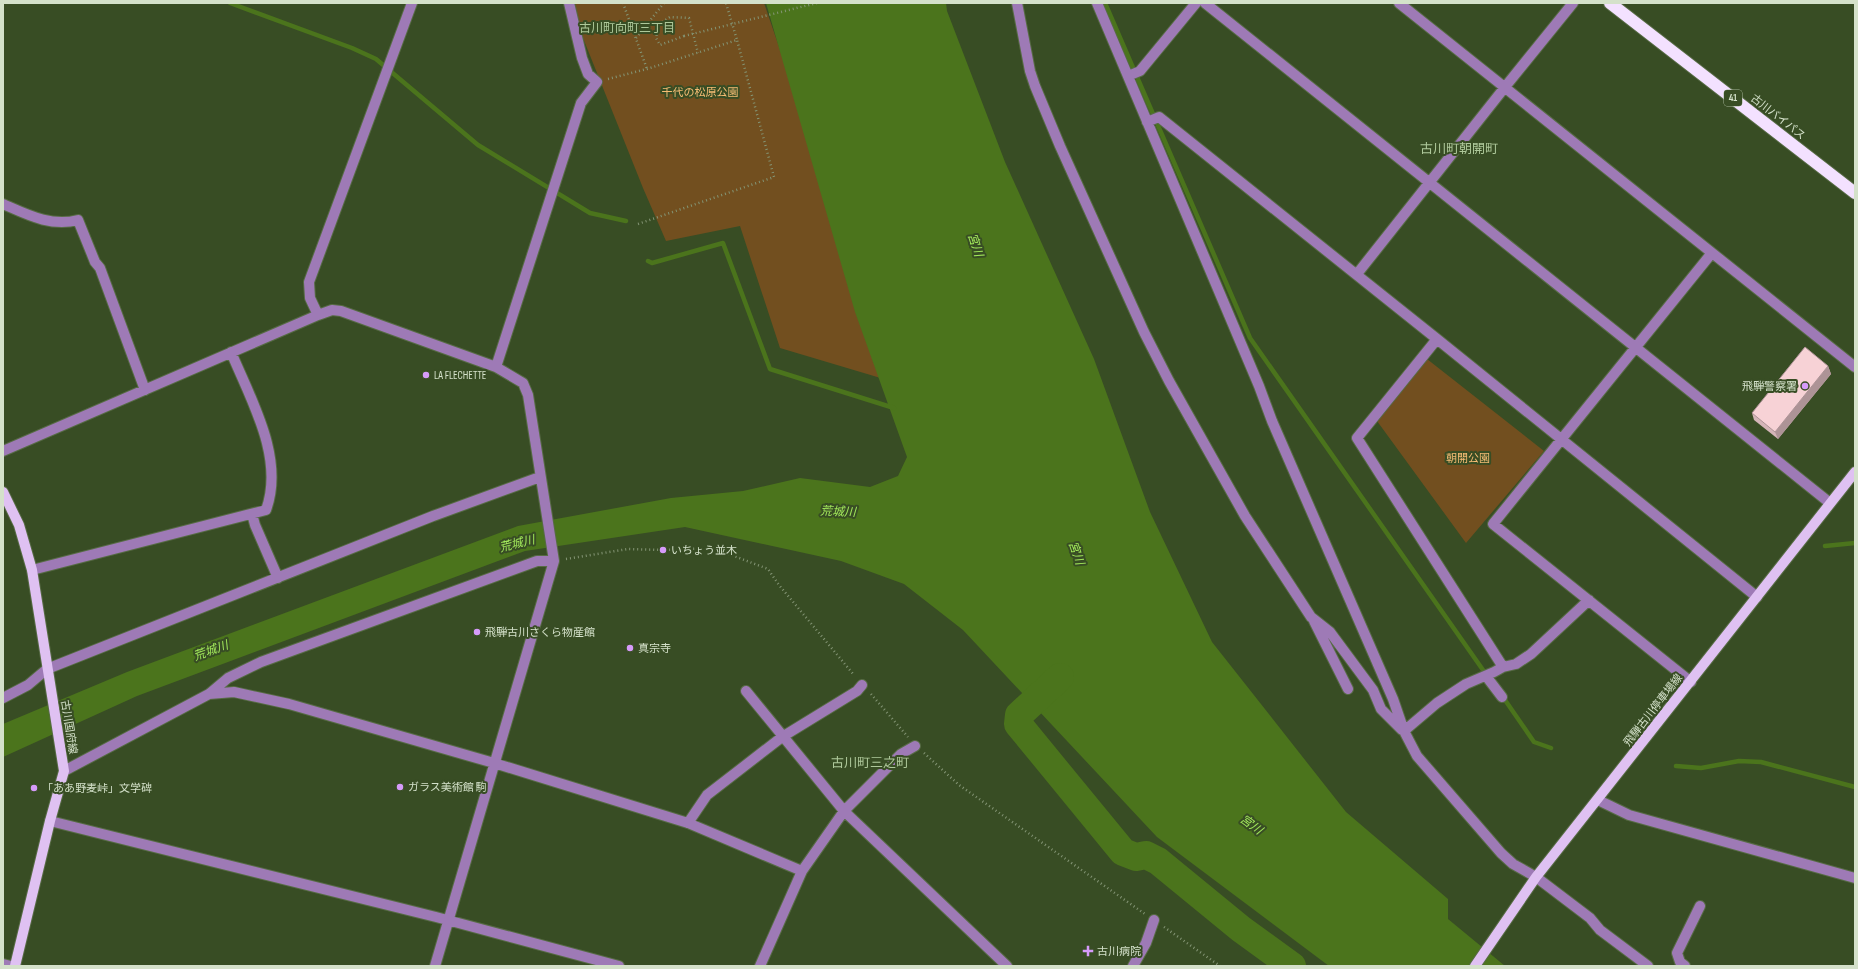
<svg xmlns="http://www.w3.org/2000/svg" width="1858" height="969" font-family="'Sofia Sans Condensed','Noto Sans JP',sans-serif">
  <rect width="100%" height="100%" fill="#384d24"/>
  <path fill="#724f1f" d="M575,3H764L894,382L780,348L740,226L666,241L643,188L581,33Z
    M1427,359L1544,451L1466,543L1377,421Z"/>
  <path fill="#4b741c" d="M766,3H946L947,11L1005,162L1094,359L1150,512L1212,642L1346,812L1448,899V919L1505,966H1329L1157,837L963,630L904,584L841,561L685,527L525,551L137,696L3,757V724L127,672L518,526L671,498L743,491L800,478L870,487L898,476L907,457L855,312Z"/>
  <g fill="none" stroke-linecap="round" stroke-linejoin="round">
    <path stroke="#4b741c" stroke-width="4.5" d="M230,3L352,48L376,59L478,145L590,213L626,221
      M1105,3L1250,338L1483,670
      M648,261L652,263L723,243L770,369L894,408
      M1825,546L1855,543
      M1505,700L1534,742L1551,748
      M1676,766L1701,768L1739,761L1761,762L1855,787"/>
    <path stroke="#4b741c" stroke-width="28" d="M1060,677L1019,715L1018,724L1123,852L1136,857L1146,855L1158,861L1241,929L1292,966"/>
    <defs>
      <path id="minor" d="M1017,3L1030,71L1035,86L1060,146L1144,332L1169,381L1245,516L1311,617L1330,632L1373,690L1381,709L1402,730
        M1097,3L1259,386L1272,421L1393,699L1404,731L1417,756L1501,853L1513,864L1536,877L1590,918L1600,930L1648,966
        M1205,3L1830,503
        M1399,3L1855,367
        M1128,76L1140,71L1196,3
        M1147,122L1159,117L1437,339L1757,597
        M3,204C28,215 51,227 78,220L95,262L100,268L145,390
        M1357,274L1505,87L1573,3
        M318,315L310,298L309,282L412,3
        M1437,339L1357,438L1503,667
        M3,451L318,315L332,310L341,311L496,367
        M252,514L255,525L278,578
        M32,570L266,510C285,458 251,400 231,352
        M1314,621L1348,689
        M1486,676L1502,697
        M1691,682L1493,524L1711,254
        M746,691L844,811L1007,966
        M209,694L234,692L289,704L494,763L688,823L802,871
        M3,698L28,685L47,669L433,516L540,477
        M1404,731L1437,703L1466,684L1494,672L1503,667L1516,664L1531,654L1589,600
        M64,771L209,694L228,678L261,662L537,561H554
        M1598,800L1629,815L1855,878
        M50,821L436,917L619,966
        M688,823L707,795L782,737L857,691L862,685
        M3,964L11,966
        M435,966L554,561L528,395L523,383L496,367L581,103L597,82L588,74L582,58L569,3
        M760,966L802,871L844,811L901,754L915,746
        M1133,966L1146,943L1154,920
        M1685,966L1680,962L1677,953L1700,906"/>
      <path id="major" d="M3,492L19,525L32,570L64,771L50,821L15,966
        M1475,966L1536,877L1855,472"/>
      <path id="highway" d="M1610,3L1855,193"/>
    </defs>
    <use href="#minor" stroke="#576b45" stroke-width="12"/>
    <use href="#major" stroke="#576b45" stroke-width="12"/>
    <use href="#highway" stroke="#576b45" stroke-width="14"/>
    <path stroke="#849575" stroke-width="2.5" stroke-dasharray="1 3" stroke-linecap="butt" d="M623,3L647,69
      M684,36L660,45L656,38L658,25L670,17L689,18L698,53
      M636,38L664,3
      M608,79L647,69L737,40L726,3
      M638,224L774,177L737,40
      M566,559L628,549L663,550L713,548L768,569L779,585L854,675
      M871,694L908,737
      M924,753L959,785L1145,914
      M1164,927L1220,966"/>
    <use href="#minor" stroke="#9e7ab6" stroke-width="10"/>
    <use href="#major" stroke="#dfc1f2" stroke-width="10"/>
    <use href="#highway" stroke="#f3e1ff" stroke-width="12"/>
    <path stroke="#849575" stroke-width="2.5" stroke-dasharray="1 3" stroke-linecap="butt" d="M684,36L817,3"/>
  </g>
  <path fill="#d4b5b8" d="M1828,366L1831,374L1778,439L1754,420L1752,413Z"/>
  <path fill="#ad9396" d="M1828,366L1831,374L1778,439L1775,432Z"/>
  <path fill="#f7d2d6" stroke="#ad9396" d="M1805,347L1828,366L1775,432L1752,413Z"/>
  <g fill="#d69bfa" stroke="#384d24" stroke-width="1.5">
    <circle cx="426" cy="375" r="4"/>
    <circle cx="1805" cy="386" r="4"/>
    <circle cx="663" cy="550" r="4"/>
    <circle cx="477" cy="632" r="4"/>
    <circle cx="630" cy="648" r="4"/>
    <circle cx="400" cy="787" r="4"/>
    <circle cx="34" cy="788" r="4"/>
    <path d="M1086 945h4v4h4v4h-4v4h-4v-4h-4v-4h4z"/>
  </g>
  <g text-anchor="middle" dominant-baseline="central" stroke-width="4" stroke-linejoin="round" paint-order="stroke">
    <rect fill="#384d24" stroke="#a5b598" stroke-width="1" x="1724" y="90" width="18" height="16" rx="3"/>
    <g font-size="10" font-weight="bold" fill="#d4e1ca">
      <text x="1733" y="98">41</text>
    </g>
    <g font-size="11" fill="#f6bc74" stroke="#384d24">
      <text x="700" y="92">千代の松原公園</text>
      <text x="1468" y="458">朝開公園</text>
    </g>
    <g font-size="11" fill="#d4e1ca" stroke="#384d24">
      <text transform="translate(1778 117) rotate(38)">古川バイパス</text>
      <text transform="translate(1653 710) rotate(-52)">飛騨古川停車場線</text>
      <text transform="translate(69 727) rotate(81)">古川国府線</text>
    </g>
    <g font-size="11" fill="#d4e1ca" stroke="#384d24" text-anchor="start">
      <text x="434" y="375">LA FLECHETTE</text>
      <text x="1797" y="386" text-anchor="end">飛騨警察署</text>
      <text x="671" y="550">いちょう並木</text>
      <text x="485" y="632">飛騨古川さくら物産館</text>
      <text x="638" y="648">真宗寺</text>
      <text x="408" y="787">ガラス美術館 駒</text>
      <text x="42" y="788">「ああ野麦峠」文学碑</text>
      <text x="1097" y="951">古川病院</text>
    </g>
    <g font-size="12" fill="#aec89a" stroke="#384d24">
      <text x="627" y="28">古川町向町三丁目</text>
    </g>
    <g font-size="12" font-style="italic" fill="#a2e85b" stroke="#384d24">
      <text transform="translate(975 245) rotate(72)">宮川</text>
      <text transform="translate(838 512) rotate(2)">荒城川</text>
      <text transform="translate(517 544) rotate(-14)">荒城川</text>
      <text transform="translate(1076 553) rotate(71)">宮川</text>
      <text transform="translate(211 651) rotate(-20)">荒城川</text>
      <text transform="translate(1251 825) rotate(36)">宮川</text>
    </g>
    <g font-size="13" fill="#aec89a" stroke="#384d24">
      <text x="1459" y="149">古川町朝開町</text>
      <text x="870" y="763">古川町三之町</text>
    </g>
  </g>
  <rect width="1858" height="969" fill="none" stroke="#d4e1ca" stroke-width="8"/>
</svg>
